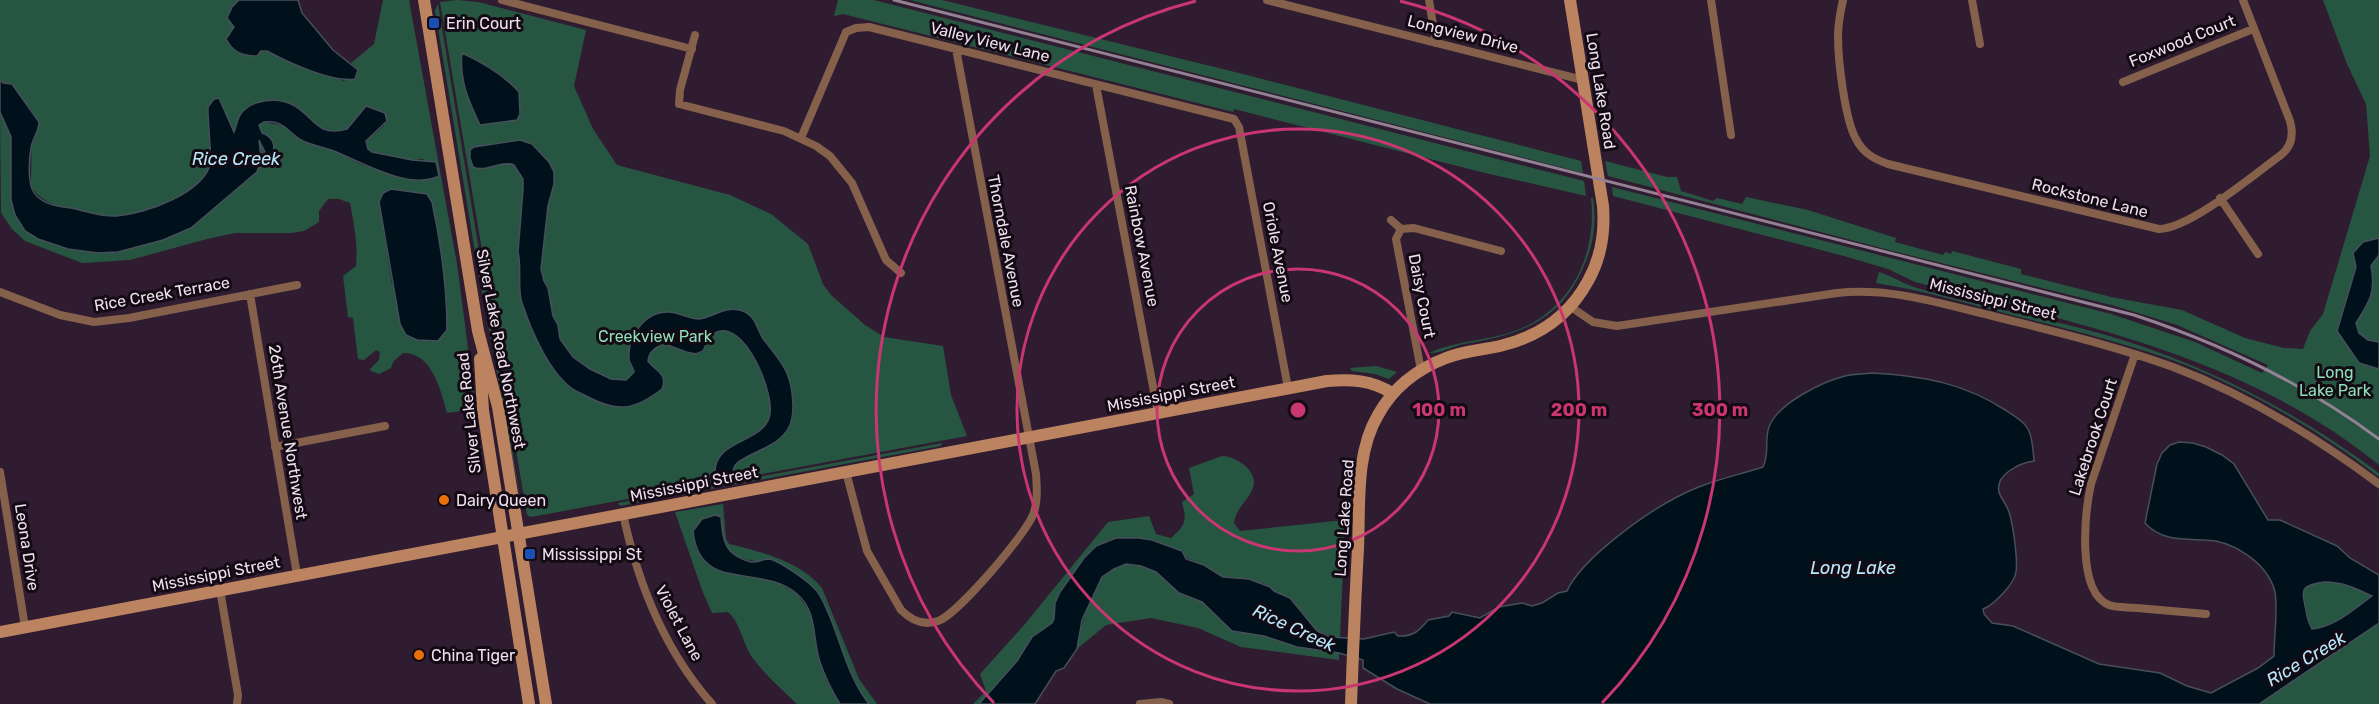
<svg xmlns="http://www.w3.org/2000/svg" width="2379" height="704" font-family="Rubik,sans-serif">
  <rect width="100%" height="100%" fill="#301c30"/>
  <path fill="#265642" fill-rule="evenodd" d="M0,0H239L232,7L261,51C269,50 331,76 344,81L358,70L351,63L374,44L383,0H409L457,264L476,409L447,413C441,391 432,352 403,353L393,362L391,368L379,374L371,371L370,369L379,360L380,352L376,350L364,360L358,359L353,318L348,317L343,276L356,266C358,244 354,224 350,203L339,199H328L319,211V222L304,231L292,233H235L207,239L130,260L82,263L25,241L12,229L1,213L0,112L11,137V154L25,231L57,246L98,253L191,228L257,172L261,158L258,141H260L266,135L262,133L259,125L263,122L285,126L302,140L333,150L362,165L419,179L438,177L423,159L412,160L372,152L368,149L366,141L384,126L385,113L366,106L347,129C310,139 307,102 273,100L234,132L208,114C209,127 214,156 209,169C201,193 138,217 114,216C91,215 42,209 31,186L32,110L23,101L12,84L3,83L0,79ZM430,197L437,225L392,285L379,202Z
    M457,0L478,2L586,30L574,86L593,129L617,165L730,195L771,214L808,244L823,284L831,295L865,325L884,337L943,346L951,395L967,436L531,517L527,515L440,2Z
    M838,0H874L1584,181L1586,196L1481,172L1234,109L1233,112L843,14L834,16Z
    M910,0H942L1239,73L1581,161L1583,173Z
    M2323,0H2379V465C2247,357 2077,323 1915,282L1888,269L1844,256L1613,196L1612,187L2111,314L2195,342L2262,373L2268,365L2177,325L2115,306L1885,249L1608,176L1605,161L1667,177H1677L1681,191L1713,201L1717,198L1742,204L1746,197L1808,210L1896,238L1895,242L1943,255L1945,252L1951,254L1952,251L2021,269V274L2111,297L2182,310L2245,338L2284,348L2303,349L2310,331L2323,314L2370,156L2366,104L2347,64Z
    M438,4L523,515L477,264L435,10Z
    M1591,198H1593C1597,225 1593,246 1583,268C1559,322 1521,334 1464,344C1452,346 1440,354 1429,353C1453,342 1479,341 1505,334C1566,318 1598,259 1591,198Z
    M1879,272C1892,276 1904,284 1917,288C1987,309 2060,320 2129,342C2220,372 2302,416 2379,473V477C2320,431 2253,392 2183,364C2126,343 2067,329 2008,314C1965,303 1921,290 1876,283Z
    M1376,366L1397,372L1389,379L1375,374L1352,371L1350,368Z
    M942,443L941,446L620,506L618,503Z
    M1222,456C1236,456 1261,472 1252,490C1247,502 1236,508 1234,523L1240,531L1345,520L1340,639L1317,631L1290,598L1274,591L1270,587L1263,583L1223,577L1204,565L1139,538L1108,540L1055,603L1054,619L1052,623L1032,637L1017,661L979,704H973L986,691L980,674L1025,624L1108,522L1149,516L1156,534L1171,538C1186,525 1187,521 1182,502L1194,494L1189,468Z
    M723,504L726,539L729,544C762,552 800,561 822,588L859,679L877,704H869C848,676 842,643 827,612C823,604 820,593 814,588C805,580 794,571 783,566C766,558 735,566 725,545C721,537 722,526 721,517L693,531L696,549L778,583L797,594L813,617L819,661L827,682L840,704H797C781,689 765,675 752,657C742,642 741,624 728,612L712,613L702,590L675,512Z
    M1126,564L1141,566L1156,572L1179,593L1202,602L1232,631L1264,636L1297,647L1339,653V660L1241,647L1198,628L1151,618L1106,625L1077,649C1078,633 1092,590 1102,578C1108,571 1117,566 1126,564Z
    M2324,582C2343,582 2356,588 2372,596C2354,609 2335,627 2312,629C2308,622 2307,618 2306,610C2301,588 2301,586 2324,582Z
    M2379,623V704H2259Z"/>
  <path fill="#00111b" stroke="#474f5a" stroke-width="1.5" fill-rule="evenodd" d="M239,0H298L302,13L333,50L358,70L355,79C333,83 287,62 267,51H261L257,56C242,56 233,52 226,39L234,27L227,18L232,7Z
    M462,53C484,63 503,74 519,92L520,114L517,120L480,125C469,102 459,80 462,53Z
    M0,80L3,83L12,84L39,122C39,132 32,139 31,148C29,159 28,178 32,189C38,203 58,207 71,208C86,211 101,217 116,216C146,214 204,193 211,162L208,114V107L214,99L219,98L234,132C236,127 237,120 240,115C251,98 280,97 295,106C316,119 317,137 347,129L366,106L385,113L387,121L366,141L368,149L372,152L412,160L436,162L439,176C410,191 361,162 334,151C324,147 313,146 303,141C287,133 286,120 264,122L259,125L262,133C271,136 277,144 272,154H266L259,140L261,158L257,172L191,228L163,240L118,252L98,253L68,249L38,239L25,231L15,215L11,200V137L0,112Z
    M520,140L532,144L549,162L554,172V184L548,206L541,269L544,281L548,288L553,316L558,325L560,339L573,357L590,369L611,379L626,380L634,372C633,367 630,364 629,360C627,337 644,312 668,312C678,312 688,319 699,319C714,317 726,305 743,311C756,316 757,330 764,340C783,364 792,373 793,405C793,412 793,420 789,427C780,446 753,451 737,463C733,466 734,471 731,475L718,476L715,474C713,440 760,444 769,418C777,396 744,317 715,333C709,336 706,345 703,351L696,354L686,352L665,344C656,347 649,351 648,361C656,372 668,373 662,389C636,409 620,413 590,398C585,395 579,393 574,390C549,373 531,330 522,303C517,288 522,268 518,252L523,190V179L514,165C500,160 486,173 473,167L470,158V150L474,147Z
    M391,189L427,194L432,202C441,244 447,287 447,330L438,341L417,340L406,335L400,324L379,202L383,193Z
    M2379,238V255L2371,266C2376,292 2370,301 2356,323L2359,333L2368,340L2379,342V369L2359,363L2337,331L2356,267L2353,253L2363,242Z
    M1873,373C1923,376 1964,383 2007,411C2014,416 2024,421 2028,429C2033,438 2033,451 2034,461C2020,463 1995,474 1999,492C2001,499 2007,505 2009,512C2013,524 2018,560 2016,572C2014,584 1994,605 1983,609L1984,614L1992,623L2013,626L2099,664L2160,673L2187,686L2211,693L2258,668L2274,656C2274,637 2278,609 2275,592C2268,563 2232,540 2205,540C2183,539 2161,541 2145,523L2157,464L2162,453L2170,445L2179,442L2193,443L2206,447L2222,455L2234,464L2268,520H2280L2337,546L2350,558L2379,575V623L2259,704H1430L1397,689L1363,668V660L1339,653L1297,647L1264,636L1232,631L1202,602L1179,593L1156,572L1141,566L1126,564L1114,569L1102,577L1082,620L1077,649L1064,668L1056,671L1035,704H979L1017,661L1032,637L1052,623L1054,619L1055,603L1060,592L1084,558L1096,546L1116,538H1139L1152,540L1182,551L1186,559L1204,565L1223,577L1249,579L1270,587L1274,591L1290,598L1317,631L1330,637L1364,639L1394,632L1398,636C1413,637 1419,631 1428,620L1449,616L1452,612L1480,618L1499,607L1522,603L1532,606L1542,603L1558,593L1567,591C1582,558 1647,512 1679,496C1705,482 1735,476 1763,467C1770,453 1764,441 1769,427C1778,403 1822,382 1845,376C1854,374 1864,374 1873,373ZM2324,582C2343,582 2355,588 2372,596C2354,609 2335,627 2312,629C2308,622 2307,618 2306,610C2301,588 2301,586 2324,582Z
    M715,515L721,517C723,541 724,555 751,562C757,563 763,559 769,559C778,560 808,581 815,589C822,596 826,608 830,617C842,646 849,679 869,704H840C832,691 825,677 820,662C812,639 818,612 797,594C762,563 699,594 693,531L702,519Z"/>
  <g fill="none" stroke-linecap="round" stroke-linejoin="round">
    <path stroke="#85614c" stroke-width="8" d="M502,0L692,49
      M1267,0L1583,80
      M1429,0L1436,43
      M1711,0L1731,135
      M1843,0C1840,13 1838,24 1838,37C1838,60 1845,120 1856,139C1863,153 1874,159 1888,164L2159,229C2191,228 2253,175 2281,155C2292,146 2294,135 2290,121L2243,0
      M1972,0L1980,44
      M695,35L680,90L679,104L784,131L816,146L830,156L852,183L886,260L901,273
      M2123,82L2253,29
      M1096,85L1158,413
      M801,138L846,32L856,28L869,27L1234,119L1239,127L1288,388
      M2220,198L2258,254
      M1391,220L1401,229
      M0,292L60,315L94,322L129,318L297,285
      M250,294L297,575
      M1571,307L1593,322L1617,326L1837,293C1889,287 1938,303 1989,315C2051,331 2113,345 2173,367C2247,395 2316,437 2379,484
      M2135,354L2091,484C2085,512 2076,592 2109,605C2117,608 2128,607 2137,608C2160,610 2183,612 2206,614
      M1421,370L1396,239L1401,229L1414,228L1501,251
      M275,447L385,426
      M0,472L25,627
      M846,472L867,551L901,610C911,620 924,626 938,621C957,615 1025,535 1033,515C1038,502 1037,488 1036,474L956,49
      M623,514C638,584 664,650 712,704
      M220,590L238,695L237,704
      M1140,704L1161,702L1169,704"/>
    <path stroke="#bc8361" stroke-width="12" d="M424,0L478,331L498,407L546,704
      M480,359L483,410L529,704
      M0,632L1327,381C1351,379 1371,380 1392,393
      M1351,704C1353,652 1355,601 1358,549C1360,505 1355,454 1378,415C1393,388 1417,369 1446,358C1463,351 1482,350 1500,346C1538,337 1569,316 1588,281C1601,258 1605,232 1603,206L1570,0"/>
    <path stroke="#938293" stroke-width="3" d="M894,0L2134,315C2222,344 2305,384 2379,439"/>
  </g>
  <g fill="none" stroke="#c93671" stroke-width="3">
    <circle cx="1298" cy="410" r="141"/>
    <circle cx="1298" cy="410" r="281"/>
    <path d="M994 703A422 422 0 0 1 1196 1M1400 1A422 422 0 0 1 1602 703"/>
  </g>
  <g fill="#1a4fb4" stroke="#130a13" stroke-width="2">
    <rect x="428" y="17" width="12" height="12" rx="3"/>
    <rect x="524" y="548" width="12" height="12" rx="3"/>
  </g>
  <g fill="#e8710a" stroke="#130a13" stroke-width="2">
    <circle cx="444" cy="500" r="6"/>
    <circle cx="419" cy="655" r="6"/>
  </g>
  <g text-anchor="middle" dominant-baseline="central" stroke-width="6" stroke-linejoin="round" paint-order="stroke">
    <g font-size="16" fill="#eee0ee" stroke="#130a13" text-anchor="start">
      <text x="446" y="23">Erin Court</text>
      <text x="456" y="500">Dairy Queen</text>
      <text x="542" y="554">Mississippi St</text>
      <text x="431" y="655">China Tiger</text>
    </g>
    <g font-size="16" fill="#eee0ee" stroke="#130a13">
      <text transform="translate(1463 34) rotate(14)">Longview Drive</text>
      <text transform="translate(2182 41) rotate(-22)">Foxwood Court</text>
      <text transform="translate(990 42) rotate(14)">Valley View Lane</text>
      <text transform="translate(1601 91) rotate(81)">Long Lake Road</text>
      <text transform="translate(2090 198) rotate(14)">Rockstone Lane</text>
      <text transform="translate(1006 241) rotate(79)">Thorndale Avenue</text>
      <text transform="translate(1142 246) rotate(79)">Rainbow Avenue</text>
      <text transform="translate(1278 252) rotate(79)">Oriole Avenue</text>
      <text transform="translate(162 294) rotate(-10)">Rice Creek Terrace</text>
      <text transform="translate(1422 296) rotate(79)">Daisy Court</text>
      <text transform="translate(1993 299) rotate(14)">Mississippi Street</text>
      <text transform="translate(501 349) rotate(79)">Silver Lake Road Northwest</text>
      <text transform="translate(1171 394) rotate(-11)">Mississippi Street</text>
      <text transform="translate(469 413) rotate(-96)">Silver Lake Road</text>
      <text transform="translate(288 432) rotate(81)">26th Avenue Northwest</text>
      <text transform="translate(2093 437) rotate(-72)">Lakebrook Court</text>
      <text transform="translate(694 484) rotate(-11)">Mississippi Street</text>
      <text transform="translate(1344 518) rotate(-86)">Long Lake Road</text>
      <text transform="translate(27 547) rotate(81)">Leona Drive</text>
      <text transform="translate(216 574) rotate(-11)">Mississippi Street</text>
      <text transform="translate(679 623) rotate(62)">Violet Lane</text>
    </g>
    <g font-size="16" fill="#8edfba" stroke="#130a13">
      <text x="655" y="336">Creekview Park</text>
      <text x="2335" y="372">Long<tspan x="2335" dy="18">Lake Park</tspan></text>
    </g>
    <g font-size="18" font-style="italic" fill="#b7e7fb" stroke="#130a13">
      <text x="236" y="159">Rice Creek</text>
      <text x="1853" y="568">Long Lake</text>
      <text transform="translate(1294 628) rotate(25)">Rice Creek</text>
      <text transform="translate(2306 659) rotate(-31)">Rice Creek</text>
    </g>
  </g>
  <circle cx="1298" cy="410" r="9" fill="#c93671" stroke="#130a13" stroke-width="3"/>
  <g font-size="18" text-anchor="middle" font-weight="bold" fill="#c93671" stroke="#130a13" stroke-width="6" stroke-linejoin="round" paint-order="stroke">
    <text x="1439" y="416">100 m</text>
    <text x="1579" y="416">200 m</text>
    <text x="1720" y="416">300 m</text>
  </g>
</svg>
